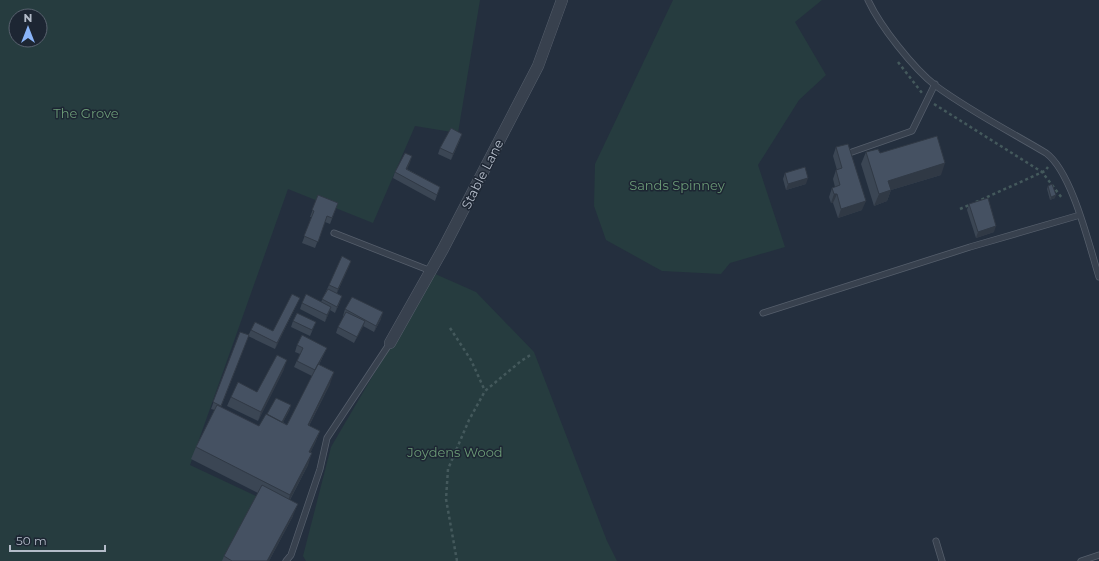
<svg xmlns="http://www.w3.org/2000/svg" width="1099" height="561" font-family="Montserrat,sans-serif">
  <rect width="100%" height="100%" fill="#242f3e"/>
  <path fill="#263c3f" fill-rule="evenodd" d="M0,0H480L458,133L415,126L373,223L288,189L190,465L258,497L223,561H0ZM16,16H40V40H16Z
    M673,0H822L795,22L826,75L799,100L758,165L785,247L730,263L721,274L662,271L606,240L594,206L595,164Z
    M433,273L476,292L534,352L607,541L617,561H306L303,556L331,447Z"/>
  <g fill="none" stroke-linecap="round" stroke-linejoin="round">
    <defs>
      <path id="service" d="M868,0C880,26 913,68 936,86C970,111 1009,131 1046,153C1072,172 1089,245 1099,277
        M852,152L912,131L935,84
        M334,233L431,271
        M763,313L970,247L1080,215
        M936,541L942,561
        M286,561L291,555L320,469L327,438L390,343
        M1081,561L1099,555"/>
      <path id="minor" d="M390,343L443,249L538,66L562,0"/>
    </defs>
    <use href="#service" stroke="#565f6c" stroke-width="7"/>
    <use href="#minor" stroke="#565f6c" stroke-width="12"/>
    <path stroke="#44595c" stroke-width="2.5" stroke-dasharray="3 3" stroke-linecap="butt" d="M898,62L922,93
      M934,104L1042,172L1062,198
      M976,202L1045,171L1048,167
      M960,209L971,204
      M450,328L471,360L485,391
      M457,561L446,499L448,469L469,420L485,391L521,361L532,354"/>
    <use href="#service" stroke="#38414e" stroke-width="5.5"/>
    <use href="#minor" stroke="#38414e" stroke-width="11"/>
  </g>
  <path fill="#3b4654" d="M460,140L451,160L438,154L440,148Z
    M836,147L862,210L838,218L833,203H831L829,197L832,188L835,187L833,179L836,170H837L833,156Z
    M866,152L880,153L941,175L891,190L887,201L874,206L861,164Z
    M412,156L407,169L440,187L435,201L393,178L395,172Z
    M785,173L806,184L786,190L783,179Z
    M1048,186L1055,198L1050,200L1047,189Z
    M318,195L338,203L330,224L325,222L315,248L302,243L312,217H310Z
    M969,204L994,232L976,238L967,210Z
    M351,261L337,293L340,302L335,313L330,310L325,322L300,309L302,303L321,302L329,285Z
    M297,304L275,349L248,336L251,330L273,331Z
    M345,309L381,319L374,332L363,326L354,343L336,333L338,327L344,316H343Z
    M293,321L316,322L310,336L291,327Z
    M240,332L249,335L221,407L259,426L267,415L291,405L289,411L283,422L287,425L312,376L294,367L300,354L295,352L297,345L327,348L324,354L319,365L330,384L309,426L320,431L315,443L310,453L308,465L290,500L293,516L269,561H222L224,556L258,493L191,459L196,447L215,410L211,409Z
    M284,369L258,421L227,406L231,397L257,392Z"/>
  <path fill="#303945" d="M462,134L460,140L451,160L453,154Z
    M412,156L410,163L404,175L406,169Z
    M945,163L941,175L891,190L887,201L874,206L879,194L888,181Z
    M808,178L806,184L786,190L788,184Z
    M834,194H837L833,203H831Z
    M1056,195L1055,198L1050,200L1051,197Z
    M866,201L862,210L838,218L841,209Z
    M996,226L994,232L976,238L978,232Z
    M351,261L349,267L336,295L338,289Z
    M342,296L340,302L335,313L337,307Z
    M300,298L297,304L275,349L277,343Z
    M331,307L329,313L325,322L327,315Z
    M383,312L381,319L374,332L376,326Z
    M365,321L363,327L354,343Z
    M327,348L324,354L313,377L315,370Z
    M287,360L284,369L258,421L261,412Z
    M334,372L330,384L303,437L308,425Z
    M291,405L289,411L279,430L281,424Z
    M320,431L315,443L305,464L309,452Z
    M312,453L308,465L286,507L290,495Z
    M298,504L293,516L269,561H267Z"/>
  <path fill="#455162" stroke="#303945" d="M451,128L462,134L453,154L440,148Z
    M937,136L945,163L888,181L891,190L879,194L866,152L878,149L880,153Z
    M848,144L866,201L841,209L837,194H834L832,188L840,185L836,170L842,168L836,147Z
    M405,153L412,156L406,169L440,187L437,195L395,172Z
    M805,167L808,178L788,184L785,173Z
    M1052,184L1056,195L1051,197L1048,186Z
    M318,195L338,203L332,218L327,216L318,242L304,236L314,211L312,210Z
    M988,198L996,226L978,232L969,204Z
    M342,256L351,261L338,289L329,285Z
    M328,289L342,296L337,307L322,299Z
    M292,294L300,298L277,343L251,330L255,322L273,331Z
    M306,294L331,307L327,315L302,303Z
    M352,297L383,312L376,326L345,309Z
    M346,312L365,321L357,337L338,327Z
    M297,313L316,322L312,330L293,321Z
    M240,332L249,335L221,406L213,402Z
    M302,335L327,348L318,364L315,370L297,361L303,348L297,345Z
    M277,355L287,360L261,412L231,397L238,382L257,392Z
    M318,364L334,372L308,425L320,431L309,452L312,453L290,495L196,447L217,405L259,426L266,414L287,425Z
    M276,398L291,405L282,422L267,414Z
    M262,485L298,504L267,561H232L224,556Z"/>
  <g text-anchor="middle" dominant-baseline="central" stroke-width="3" stroke-linejoin="round" paint-order="stroke">
    <g font-size="13" fill="#6b9a76" stroke="#1d2633">
      <text x="86" y="113">The Grove</text>
      <text x="677" y="185">Sands Spinney</text>
      <text x="455" y="452">Joydens Wood</text>
    </g>
    <g font-size="13" fill="#b4bcc9" stroke="#1d2633">
      <text transform="translate(482 174) rotate(-63)">Stable Lane</text>
    </g>
  </g>
  <g transform="translate(28 28)"><circle r="19" fill="#1d2633" stroke="#59626f"/>
  <path d="M0-3L7 15L0 10L-7 15Z" fill="#8ab4f8"/>
  <text y="-6" font-size="11" font-weight="bold" text-anchor="middle" fill="#b4bcc9">N</text>
  </g>
  <path d="M10 545v6h95v-6" fill="none" stroke="#b4bcc9" stroke-width="2"/>
  <text x="16" y="545" font-size="12" fill="#b4bcc9" stroke="#1d2633" stroke-width="3" paint-order="stroke">50 m</text>
</svg>
